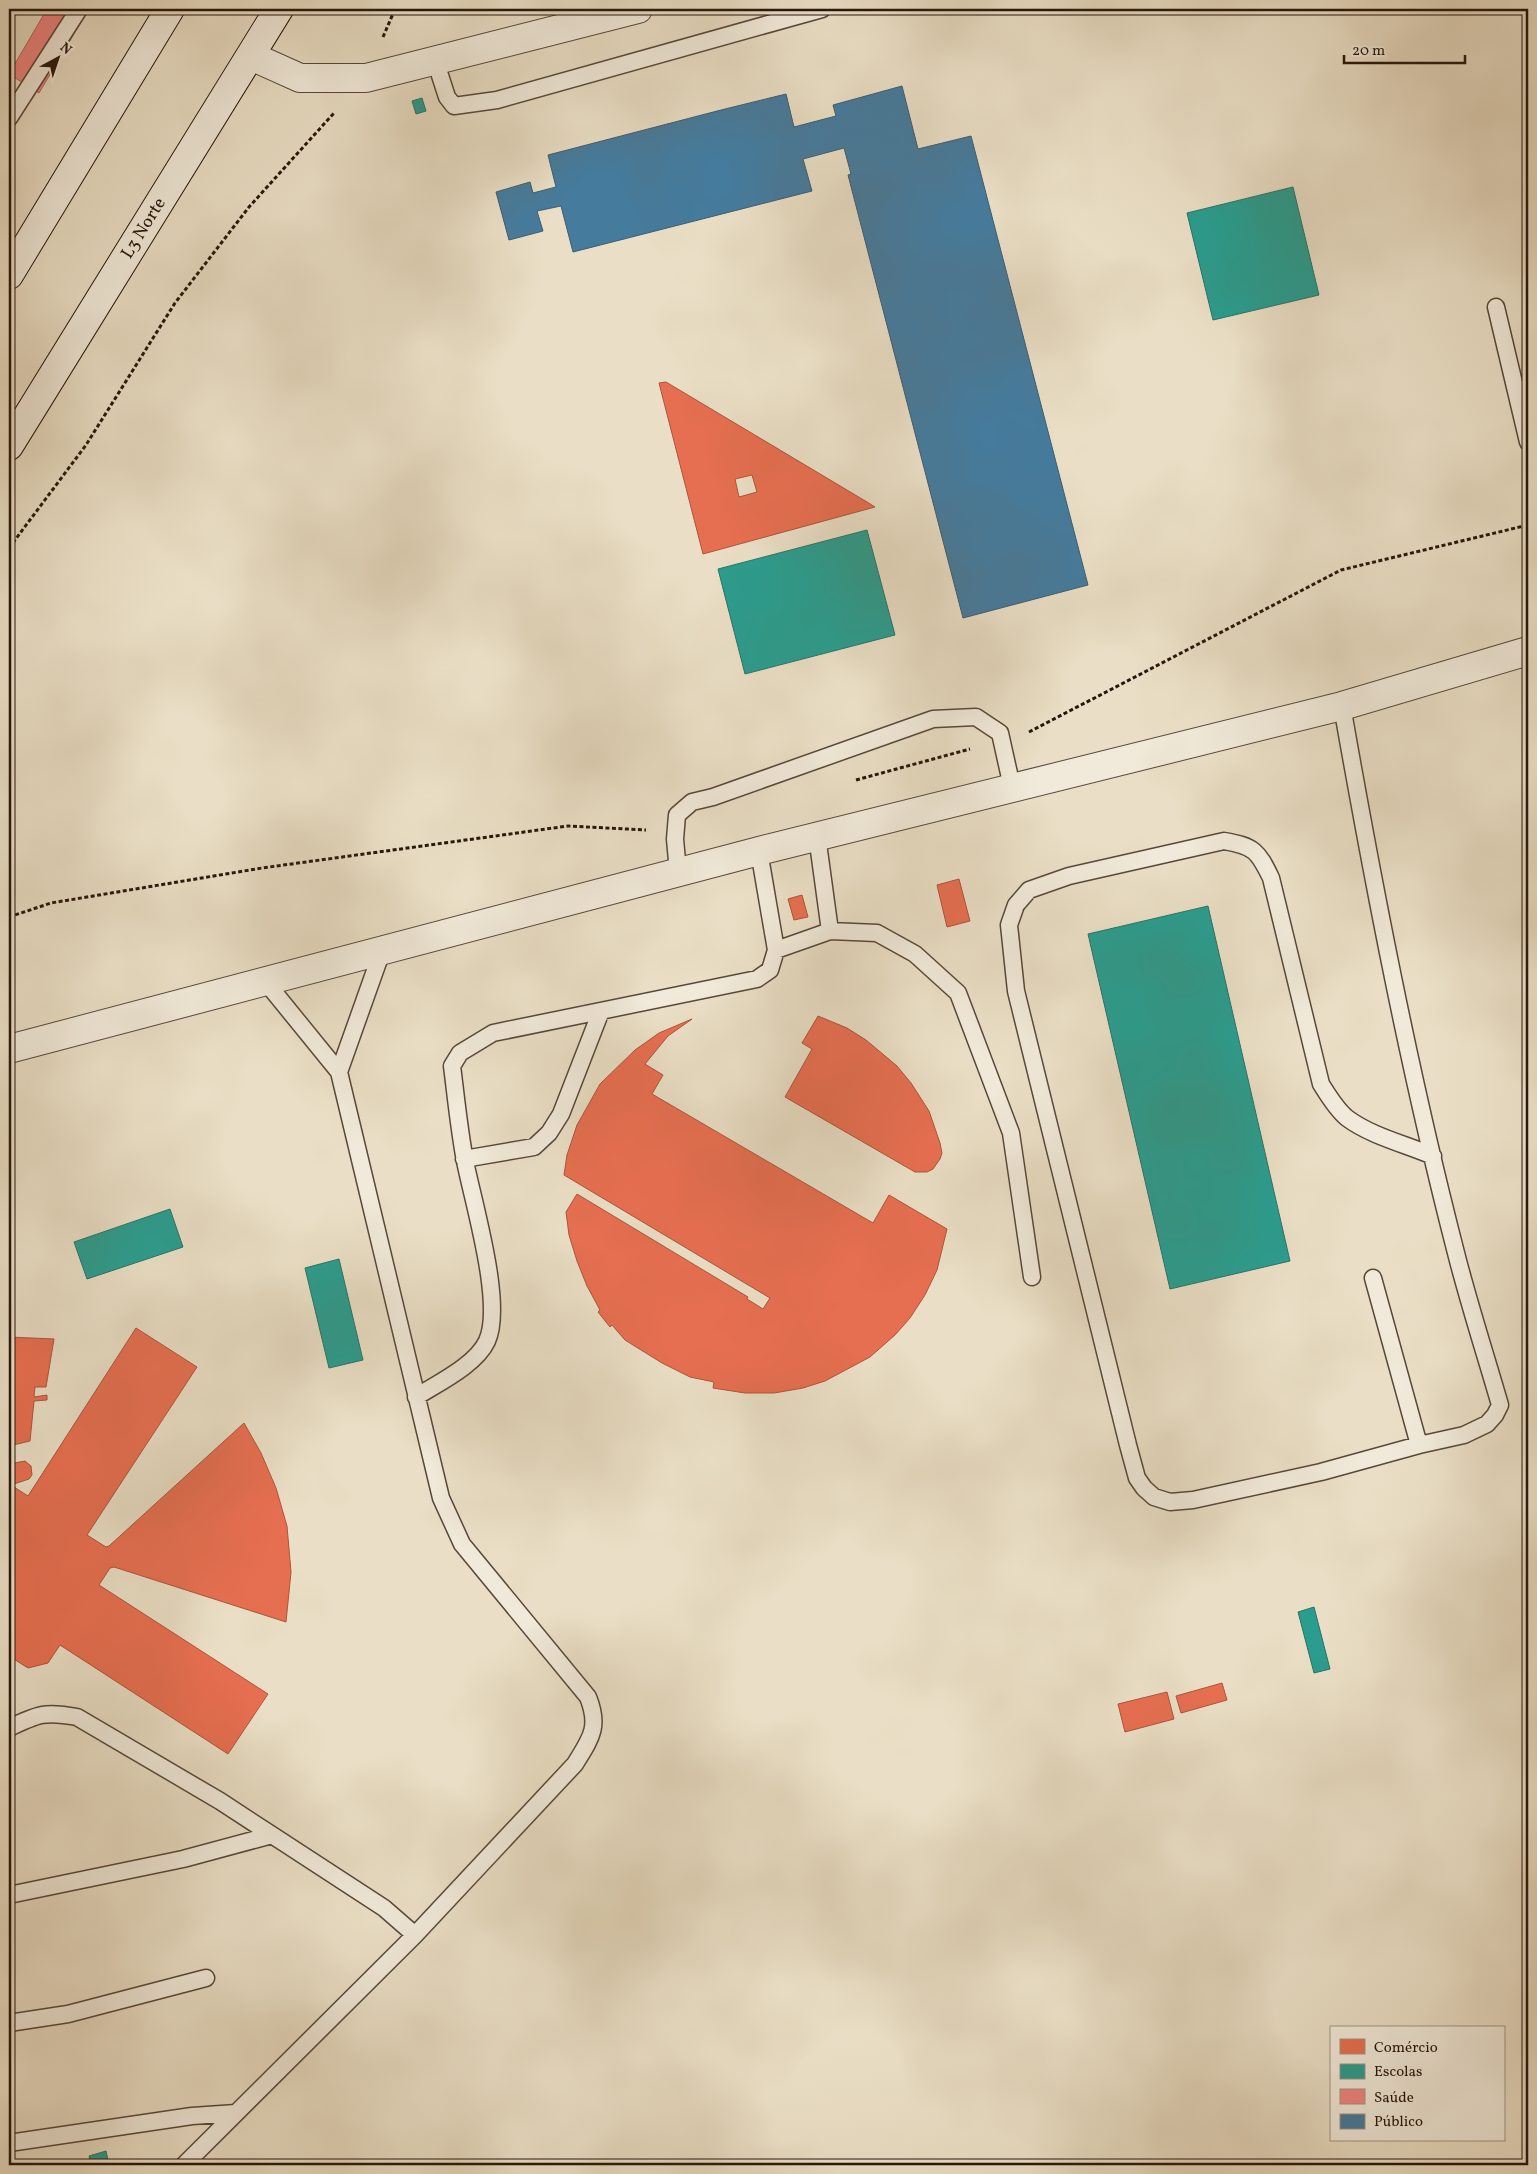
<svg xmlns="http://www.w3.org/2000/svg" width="1537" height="2174" font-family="Vollkorn,serif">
  <rect width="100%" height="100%" fill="#eadfc6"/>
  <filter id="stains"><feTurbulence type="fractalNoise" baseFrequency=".004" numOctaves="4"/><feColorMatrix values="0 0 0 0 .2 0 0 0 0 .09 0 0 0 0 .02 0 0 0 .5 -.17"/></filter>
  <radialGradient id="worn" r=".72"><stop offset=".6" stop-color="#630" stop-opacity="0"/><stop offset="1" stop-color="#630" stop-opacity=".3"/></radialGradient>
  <path fill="#e76f51" stroke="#ad543c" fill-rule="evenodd" d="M666,382L867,502L875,507L703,554L659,383ZM752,475L757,492L739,497L735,479Z
    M959,879L970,921L947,927L937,885Z
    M802,895L808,917L794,920L788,899Z
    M818,1016L847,1028L866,1040L897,1066L911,1083L929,1111L940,1143L942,1153L940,1159L933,1169L927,1172H915L785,1097L812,1049L802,1043Z
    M692,1019L668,1036L645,1064L663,1075L652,1094L873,1223L889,1195L947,1229L937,1270L925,1295L910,1318L895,1335L870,1357L825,1381L803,1388L774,1393H745L713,1388L714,1382L690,1377L662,1363L625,1340L612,1325L610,1327L598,1312L600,1310L587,1286L577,1261L569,1235L566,1212L577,1194L748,1297L747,1299L763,1309L770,1298L564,1175L567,1155L577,1125L600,1084L635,1050L659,1033Z
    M136,1328L197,1367L87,1535L106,1547L109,1546L244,1423L261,1453L276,1488L287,1526L291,1572L286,1622L114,1567L110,1568L99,1585L268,1694L228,1754L60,1645L48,1663L28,1668L9,1656V1464L25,1461L31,1466L32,1475L29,1479L11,1485L28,1496Z
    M9,1337L54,1339L46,1387H35L34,1397L47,1395V1400L34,1401L30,1441L9,1446Z
    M1222,1683L1227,1700L1181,1713L1176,1696Z
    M1167,1692L1174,1719L1125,1732L1118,1704Z"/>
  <path fill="#2a9d8f" stroke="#297468" d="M422,98L426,111L416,114L412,101Z
    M1293,187L1319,295L1213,320L1187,213Z
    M867,530L895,635L745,674L718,569Z
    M1208,906L1290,1261L1170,1289L1088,934Z
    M170,1209L183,1247L87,1279L74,1242Z
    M339,1259L363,1360L329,1368L305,1268Z
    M1314,1607L1330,1669L1314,1673L1298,1612Z
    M106,2151L109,2165H91L89,2156Z"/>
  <path fill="#f28482" stroke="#b5635f" d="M47,9H78L84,17L39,93L9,74Z"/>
  <path fill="#457b9d" stroke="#3c5d72" d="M902,86L918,149L971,136L1088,585L963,618L848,175L851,174L844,148L803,159L812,191L573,252L561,206L537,211L543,231L509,240L496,192L530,182L533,193L556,187L548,155L721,110L786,94L794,127L836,116L833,105Z"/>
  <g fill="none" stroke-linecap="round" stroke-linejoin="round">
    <defs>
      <path id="service" d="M435,60L447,97L454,106L497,100L822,9
        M9,118L79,9
        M1496,307L1528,442
        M1342,706C1374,888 1409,1070 1455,1249C1468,1301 1485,1353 1500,1405L1495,1415L1487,1424L1464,1435L1419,1445L1321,1472L1193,1500L1170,1502L1154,1497L1144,1488L1137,1478L1128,1445L1016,991L1009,925L1016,905L1029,890L1069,876L1224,841C1254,846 1258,851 1271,878L1321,1084C1328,1095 1336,1109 1347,1118C1371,1136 1405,1144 1433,1156
        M678,872L675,839L677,815L692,802L713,797L933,719L976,717L1000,733L1012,787
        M830,931L877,933L915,954L958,993L1011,1133L1032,1277
        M776,950L830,931L817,836
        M339,1072L382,951
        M464,1159L534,1147L549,1133L561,1114L601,1011
        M1373,1278L1419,1445
        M416,1397C438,1383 476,1365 487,1341C504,1304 473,1202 465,1161C459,1129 456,1097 452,1066L460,1053L493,1033L757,979L770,970L776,950L759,851
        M9,1728C38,1714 45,1711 77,1717L220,1801L272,1835
        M9,1895L183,1859L272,1835L384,1908L415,1935
        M9,2023L68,2014L206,1978
        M9,2143L192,2116L236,2113
        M184,2165L415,1935L575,1764C591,1738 600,1727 588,1697L462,1544L441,1498L339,1072L265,981"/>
      <path id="tertiary" d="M251,56L300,78H366L638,9
        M9,1049L759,851L1342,706L1528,651"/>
      <g id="secondary">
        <path d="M9,275L170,9"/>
        <path id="s1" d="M9,446L279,9"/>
      </g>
    </defs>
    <use href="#service" stroke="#58483a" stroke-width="19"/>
    <use href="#tertiary" stroke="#58483a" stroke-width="30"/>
    <use href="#secondary" stroke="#27160c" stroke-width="30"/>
    <path stroke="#27160c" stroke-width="3" stroke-dasharray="4 2.5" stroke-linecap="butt" d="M383,37L395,9
      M9,548L86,445L175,303L249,207L334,113
      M1029,732L1341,570L1528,525
      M856,780L970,749
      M9,917L51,903L262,868L568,826L646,830"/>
    <use href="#service" stroke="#f1eada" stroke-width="16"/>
    <use href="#tertiary" stroke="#f1eada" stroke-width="28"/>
    <use href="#secondary" stroke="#f1eada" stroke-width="28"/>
  </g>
  <g text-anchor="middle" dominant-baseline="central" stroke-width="5" stroke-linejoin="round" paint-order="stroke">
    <g font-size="18" fill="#27160c" stroke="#f1eada">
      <text stroke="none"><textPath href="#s1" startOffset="256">L3 Norte</textPath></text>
    </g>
  </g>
  <rect width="1537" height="2174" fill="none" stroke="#eadfc6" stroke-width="30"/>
  <rect x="10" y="10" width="1517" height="2154" fill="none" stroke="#27160c" stroke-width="2.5"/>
  <rect x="15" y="15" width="1507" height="2144" fill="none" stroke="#27160c"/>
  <rect x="1330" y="2026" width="175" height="115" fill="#f1eada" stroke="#a09588"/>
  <rect x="1340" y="2039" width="25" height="15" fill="#e76f51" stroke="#a09588"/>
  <text x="1374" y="2052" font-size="15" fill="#27160c">Comércio</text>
  <rect x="1340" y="2064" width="25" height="15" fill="#2a9d8f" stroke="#a09588"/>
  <text x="1374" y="2076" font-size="15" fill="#27160c">Escolas</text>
  <rect x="1340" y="2089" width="25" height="15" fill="#f28482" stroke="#a09588"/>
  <text x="1374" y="2102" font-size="15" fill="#27160c">Saúde</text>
  <rect x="1340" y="2114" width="25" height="15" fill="#457b9d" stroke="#a09588"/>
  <text x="1374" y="2126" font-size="15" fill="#27160c">Público</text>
  <g transform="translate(58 58) rotate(40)" stroke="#f1eada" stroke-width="4" paint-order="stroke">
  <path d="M0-4L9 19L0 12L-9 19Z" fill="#27160c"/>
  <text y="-8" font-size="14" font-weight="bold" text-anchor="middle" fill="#27160c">N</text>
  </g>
  <path d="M1344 55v8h121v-8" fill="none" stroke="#27160c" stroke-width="2.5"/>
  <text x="1352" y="55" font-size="15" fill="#27160c" stroke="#f1eada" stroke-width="4" paint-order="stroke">20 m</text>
  <rect width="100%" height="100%" filter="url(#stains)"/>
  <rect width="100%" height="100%" fill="url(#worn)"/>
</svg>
